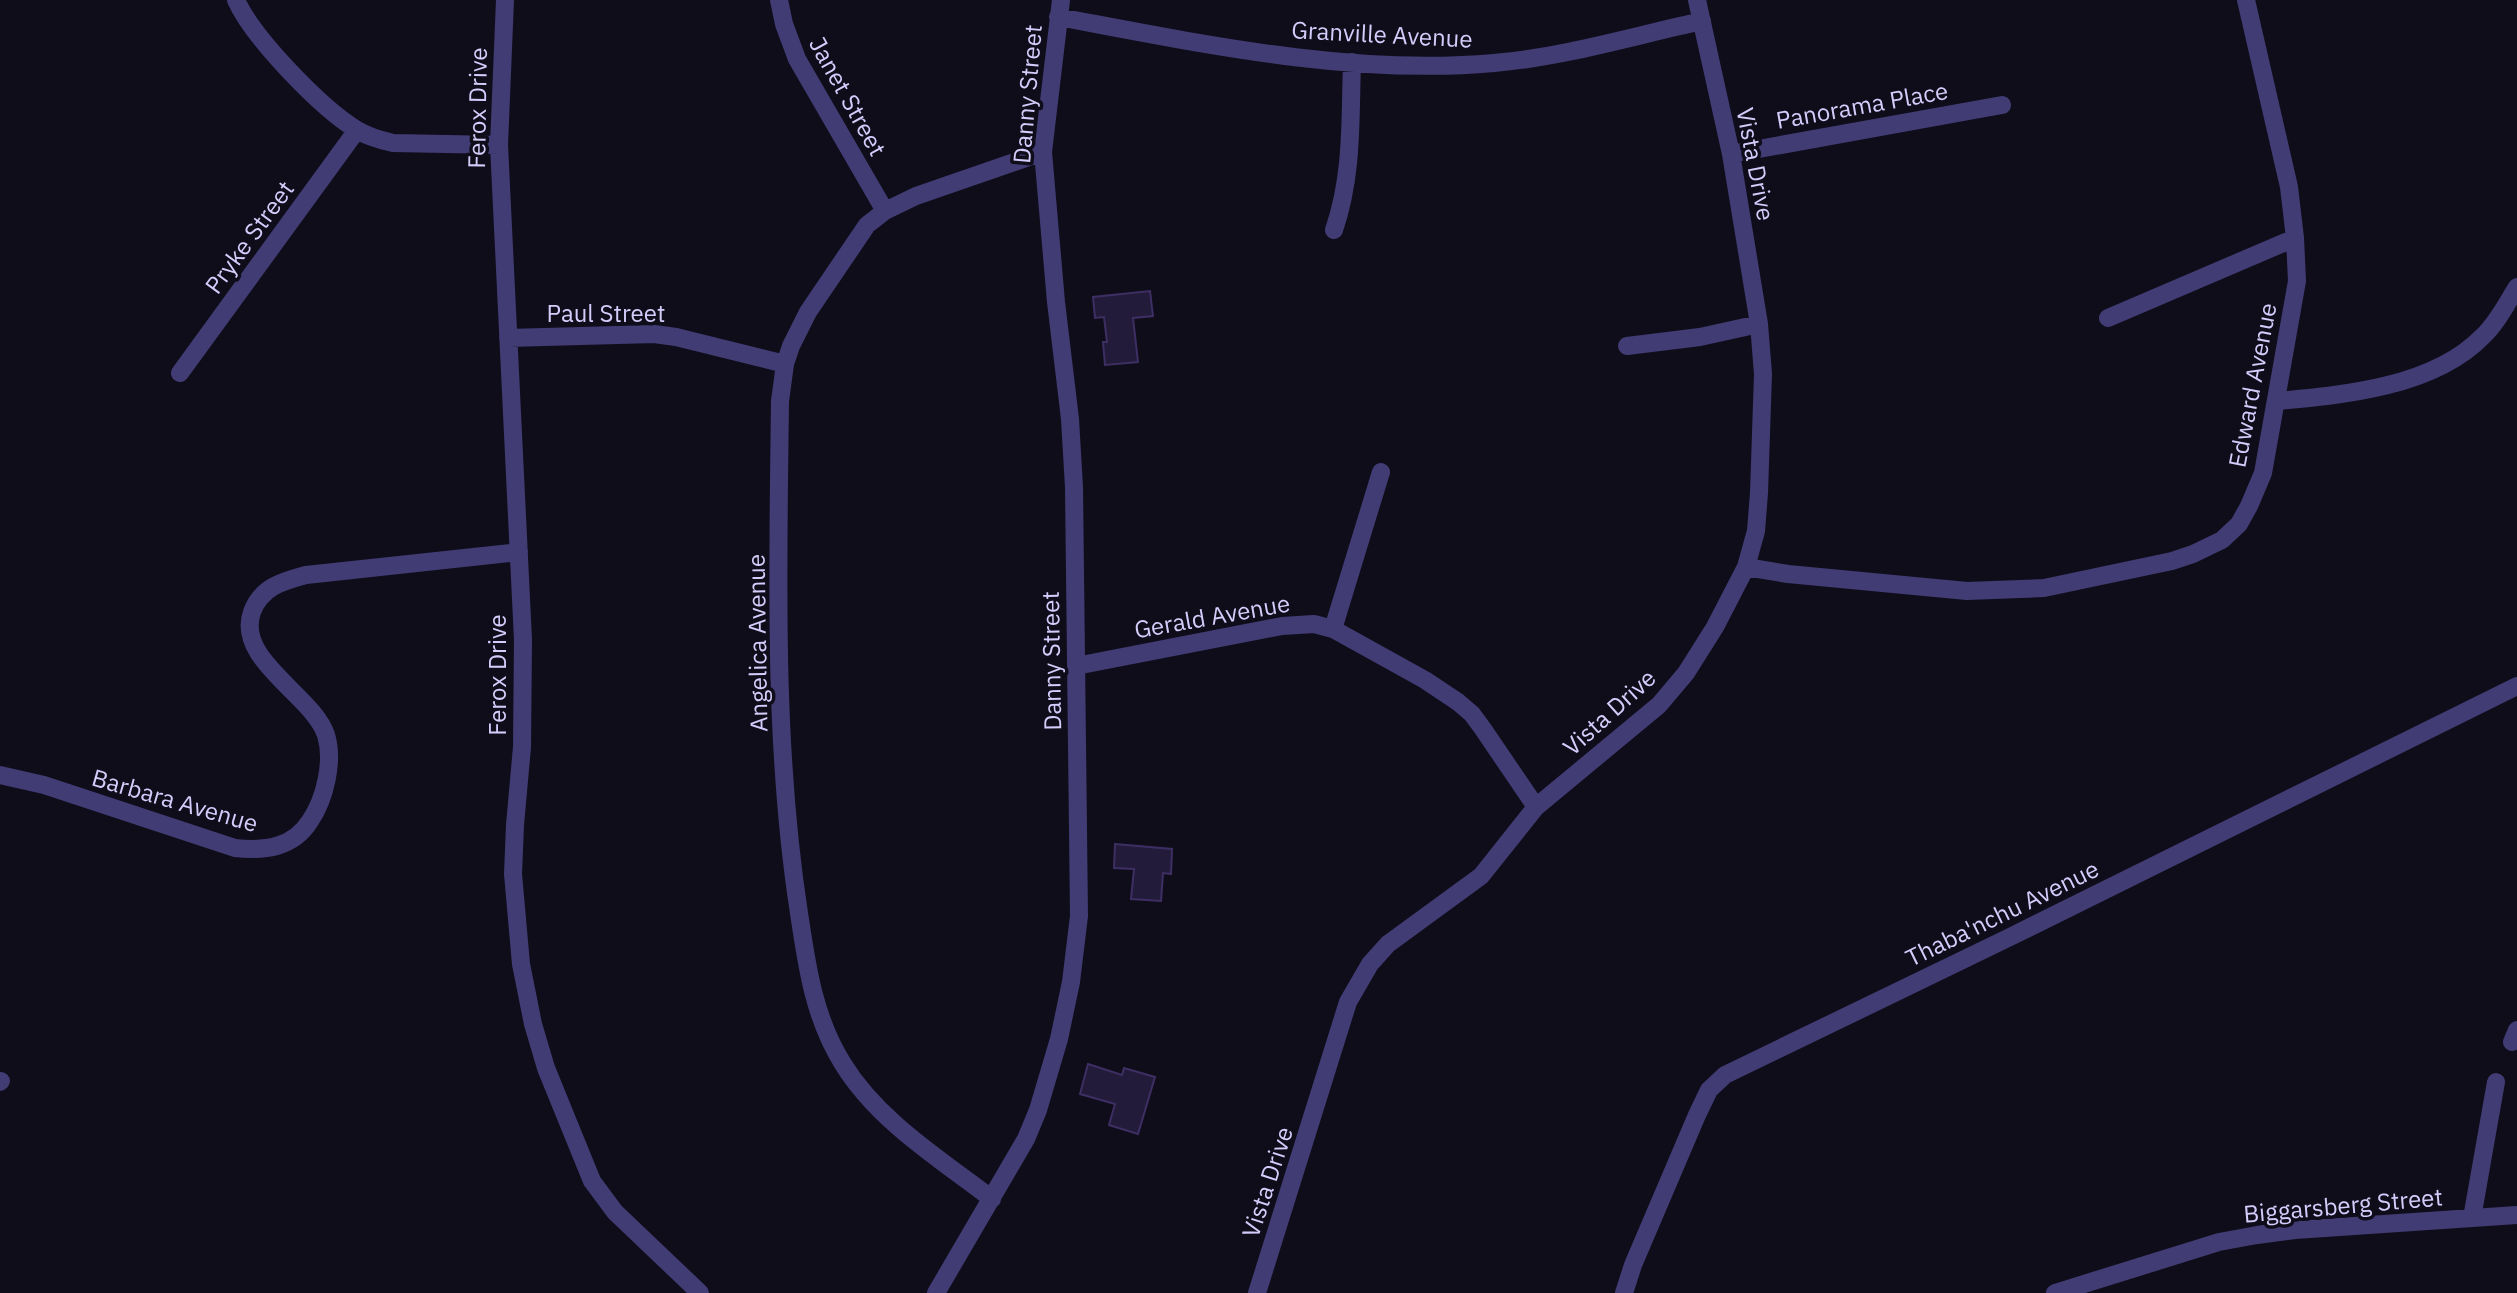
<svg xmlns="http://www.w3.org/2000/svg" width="2517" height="1293" font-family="'IBM Plex Sans',sans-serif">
  <rect width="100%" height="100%" fill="#100d1b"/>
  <path fill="#231b3a" stroke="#3d2f63" stroke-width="2" d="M1150,291L1153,316L1133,318L1138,362L1105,365L1103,342H1107L1104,317L1095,318L1093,297Z
    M1115,844L1172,849L1171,874L1163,873L1161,901L1131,899L1134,869L1114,868Z
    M1088,1064L1122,1075L1124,1068L1155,1077L1138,1134L1109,1125L1115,1104L1080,1094Z"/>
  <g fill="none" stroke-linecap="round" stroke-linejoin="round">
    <path stroke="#423c75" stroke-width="18" d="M236,0C253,38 321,108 357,130C368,137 380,140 393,143L499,145
      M505,0L499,145L523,640L522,747L515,825L513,874L521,964L533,1024L546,1068L592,1181L615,1212L700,1293
      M779,0L784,24L797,59L885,211
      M1058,17C1198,43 1351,76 1494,63C1564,57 1633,36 1702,21
      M1731,154L2002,105
      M1334,230C1353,175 1350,119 1352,62
      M2108,318L2295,238
      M508,338L654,334L676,337L785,364
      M1627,346L1700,337L1759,324
      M180,373L357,130
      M2277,401C2344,395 2434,387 2483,336C2497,323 2507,303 2517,287
      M1746,567L1788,574L1967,591L2044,588L2172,561L2193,554L2222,540L2239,524L2249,506L2263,473L2297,281L2295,238L2289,187L2246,0
      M1333,629L1381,472
      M1076,666L1282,626L1314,624L1333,629L1425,680L1458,702L1472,714L1483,729L1536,807
      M0,775L44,785L235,848C265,851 293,848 310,821C325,799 334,761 326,735C313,695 235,660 252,612C261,587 283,581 306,575L519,552
      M2512,1042L2517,1030
      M0,1082L1,1081
      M992,1199C940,1159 878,1121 843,1064C814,1018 807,967 799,913C773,745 778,571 780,401L785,364L791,346L808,312L867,225L885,211L916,196L1043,152
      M2472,1218L2496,1082
      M936,1293L1026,1139L1038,1110L1059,1039L1071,982L1079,916L1074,487L1070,419L1056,302L1043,152L1061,0
      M1257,1293L1348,1002L1370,964L1388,944L1481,876L1536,807L1659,705L1686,673L1715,627L1746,567L1756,531L1759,493L1763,374L1759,324L1731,154L1697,0
      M1624,1293L1633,1265L1697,1115L1709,1090L1725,1075L2008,938L2517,686
      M2055,1293L2219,1242L2257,1235L2295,1230L2517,1215"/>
  </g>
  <g text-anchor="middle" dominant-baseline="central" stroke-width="7" stroke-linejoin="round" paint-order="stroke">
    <g font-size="24" fill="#d4ccfa" stroke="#100d1b">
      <text transform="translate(1382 34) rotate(3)">Granville Avenue</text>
      <text transform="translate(1027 94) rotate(-85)">Danny Street</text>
      <text transform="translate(848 96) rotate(61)">Janet Street</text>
      <text transform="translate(1862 105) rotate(-10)">Panorama Place</text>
      <text transform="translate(477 108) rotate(-89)">Ferox Drive</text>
      <text transform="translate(1756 164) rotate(79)">Vista Drive</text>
      <text transform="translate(249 237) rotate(-54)">Pryke Street</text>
      <text x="606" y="313">Paul Street</text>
      <text transform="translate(2252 385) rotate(-79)">Edward Avenue</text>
      <text transform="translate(1212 616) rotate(-10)">Gerald Avenue</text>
      <text transform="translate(757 643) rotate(-91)">Angelica Avenue</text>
      <text transform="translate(1051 661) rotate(-91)">Danny Street</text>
      <text transform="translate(497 675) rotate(-90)">Ferox Drive</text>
      <text transform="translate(1609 712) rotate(-42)">Vista Drive</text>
      <text transform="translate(175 800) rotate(16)">Barbara Avenue</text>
      <text transform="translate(2002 913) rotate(-26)">Thaba'nchu Avenue</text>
      <text transform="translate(1267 1182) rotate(-72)">Vista Drive</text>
      <text transform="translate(2343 1205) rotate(-5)">Biggarsberg Street</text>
    </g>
  </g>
</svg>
